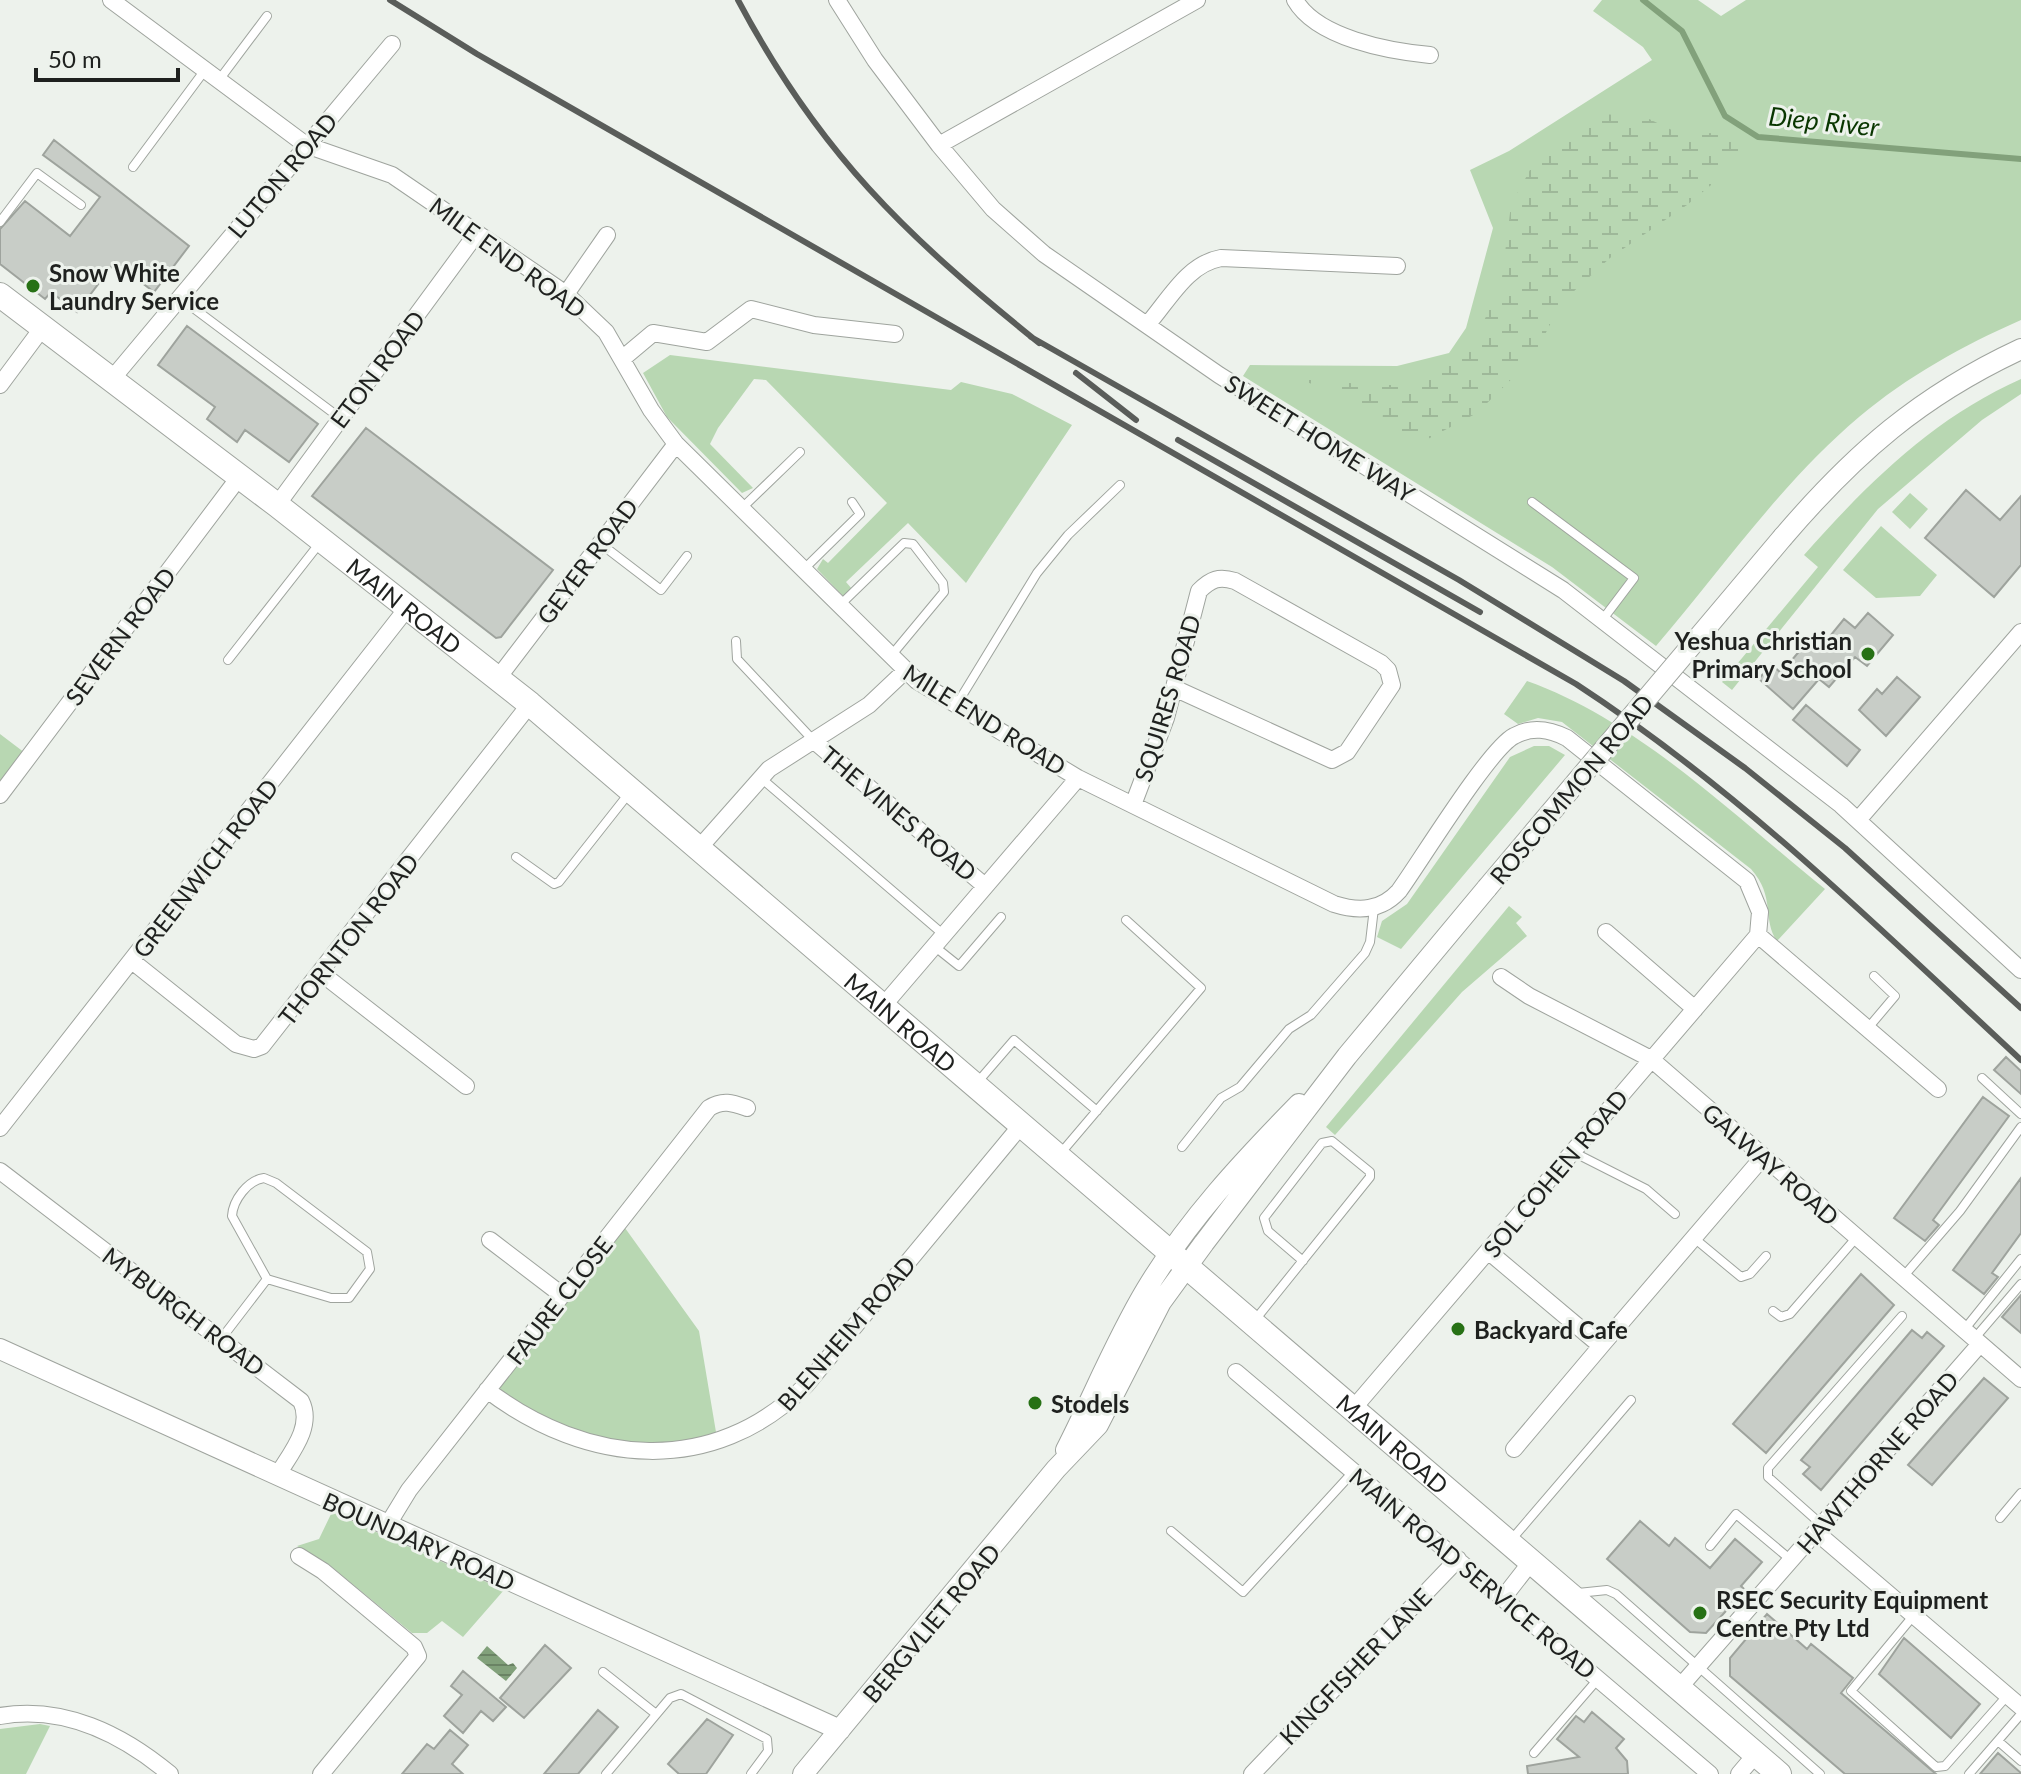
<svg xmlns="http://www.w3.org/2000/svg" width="2021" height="1774" font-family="Lato,sans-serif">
  <defs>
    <pattern id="wetland-marsh" width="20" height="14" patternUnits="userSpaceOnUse" patternTransform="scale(2)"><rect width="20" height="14" fill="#b8d7b2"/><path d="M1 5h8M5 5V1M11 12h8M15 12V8" fill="none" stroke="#9eb899"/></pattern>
    <pattern id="water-rules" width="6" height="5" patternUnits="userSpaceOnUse" patternTransform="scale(2)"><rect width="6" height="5" fill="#82a17b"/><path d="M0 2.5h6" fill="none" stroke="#6a8364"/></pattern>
  </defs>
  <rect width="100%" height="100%" fill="#edf2ec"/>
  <path fill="#b8d7b2" d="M1602,0H1698L1721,16L1746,0H2021V320C1962,346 1908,376 1859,417C1782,482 1721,570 1656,646L1552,567L1243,376L1250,365L1397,366L1449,353L1466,328L1493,228L1470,170L1509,151L1652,60L1643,47L1593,11Z
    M670,355L951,390L961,382L1012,394L1072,425L966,583L908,523L846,582L852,589L843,596L817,569L823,559L828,563L887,503L766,380L754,379L718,428L710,444L753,488L742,493L667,417L643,373Z
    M2021,379V394L1982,420L1878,509L1732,690L1722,682L1818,567L1804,555C1867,484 1933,418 2021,379Z
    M1910,493L1928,509L1910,529L1892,512Z
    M1881,526L1937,575L1920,596L1876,598L1843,570Z
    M1527,681C1639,721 1733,815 1825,889L1777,941C1762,920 1776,897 1751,869L1562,722L1538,718L1518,724L1504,714Z
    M0,734L29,756L0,795Z
    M1534,746H1549L1565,755L1401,949L1377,937L1382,921L1407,904L1510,757Z
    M1509,906L1522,917L1516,923L1527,936L1462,992L1335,1135L1326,1127Z
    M620,1221L699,1331L718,1444L610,1446L487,1390Z
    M332,1512L504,1590L463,1637L442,1621L427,1633H412L328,1564L297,1546L319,1539Z
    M40,1724L50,1726L26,1774H0V1729Z"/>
  <path fill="url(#wetland-marsh)" d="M1602,114L1645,117L1680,134L1715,133L1741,145L1734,166L1687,205L1610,258L1560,304L1534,357L1477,413L1411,448L1382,430L1383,412L1294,377L1368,385H1403L1442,371L1472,346L1501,285L1511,205L1538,155L1568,128Z"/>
  <path fill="url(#water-rules)" d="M487,1646L508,1665L513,1663L517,1668L506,1681L477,1658Z"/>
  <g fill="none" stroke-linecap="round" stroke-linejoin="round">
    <path stroke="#82a17b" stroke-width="6" d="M1643,0L1682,31L1725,116L1758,137L2021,159"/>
  </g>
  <path fill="#c8cdc7" stroke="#9ea39d" stroke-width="2" d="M54,140L189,246L154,292L115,262L77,312L51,292L45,299L0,264V229L25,201L70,236L100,197L43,155Z
    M187,326L318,424L289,462L245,430L237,442L207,419L215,407L158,365Z
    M366,428L553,570L501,637L496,638L312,496Z
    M1966,490L2000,520L2021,496V565L1994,597L1925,538Z
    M1868,613L1893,635L1867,666L1855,657L1829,687L1819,679L1793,709L1759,679L1771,664L1781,673L1807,642L1818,651L1844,619L1855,628Z
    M1897,677L1920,697L1886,736L1859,710L1877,689L1882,694Z
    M1806,705L1860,750L1847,766L1793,720Z
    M2006,1057L2021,1071V1094L1994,1070Z
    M1983,1097L2009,1116L1933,1220L1939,1225L1925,1241L1894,1218Z
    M2021,1178V1233L1992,1273L1998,1277L1984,1294L1953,1270Z
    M1861,1274L1894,1305L1766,1453L1733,1424Z
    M2021,1295V1333L2002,1317Z
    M1912,1330L1922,1338L1927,1332L1944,1346L1821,1490L1803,1474L1810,1467L1801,1460Z
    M1984,1378L2008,1398L1932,1485L1908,1465Z
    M1640,1521L1669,1546L1675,1538L1710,1568L1735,1539L1762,1562L1741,1586L1745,1590L1706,1633L1690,1632L1607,1559Z
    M1767,1614L1807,1649L1811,1644L1853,1678L1841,1693L1936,1774H1845L1730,1676V1658Z
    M1904,1638L1980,1704L1951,1738L1879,1674Z
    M545,1645L571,1668L524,1718L500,1698Z
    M463,1671L506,1707L493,1721L481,1711L463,1733L444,1716L462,1695L451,1686Z
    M598,1710L618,1727L578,1774H544Z
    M1592,1712L1624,1739L1616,1748L1627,1761L1628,1774H1528L1527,1766L1579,1757L1557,1739L1576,1716L1584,1722Z
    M707,1719L733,1735L706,1774H679L668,1764Z
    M450,1730L468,1745L452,1764L463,1774H402L427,1744L434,1749Z
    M1998,1753L2021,1773V1774H1980Z"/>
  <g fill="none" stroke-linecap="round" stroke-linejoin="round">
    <defs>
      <path id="service" d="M219,80L267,16
        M133,167L205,70
        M0,222L37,173L81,205
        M180,298L340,418
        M1532,502L1634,578L1603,619
        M741,509L800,452
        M601,544L661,590L687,556
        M803,570L860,514L852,502
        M839,606L904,543L913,544L943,583L944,592L890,657
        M736,641L737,659L813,740
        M228,660L319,544
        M957,704L1037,573L1068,535L1120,485
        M761,778L944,935
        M516,857L554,884L559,882L630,792
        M934,946L959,966L1001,917
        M1868,1028L1895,996L1874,976
        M1982,1078L2021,1114
        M976,1084L1014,1040L1097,1111
        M1182,1147L1221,1098L1240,1087L1289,1029L1311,1015L1365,953L1370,942L1374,908
        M1573,1152L1646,1189L1675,1214
        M1060,1154L1201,988L1126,920
        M264,1178L276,1183L367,1252L370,1269L349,1298H331L267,1279L232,1216C233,1200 248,1180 264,1178Z
        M1694,1238L1741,1277L1750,1274L1766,1256
        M1903,1277L1960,1211L2021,1127
        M1773,1311L1781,1317L1790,1314L1856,1238
        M1255,1320L1370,1177V1172L1332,1141L1322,1143L1264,1218L1268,1231L1303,1261
        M1964,1330L2021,1259
        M221,1339L267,1279
        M1974,1339L2021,1284
        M2000,1518L2021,1493
        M1822,1525L1768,1477V1468L1902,1316
        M1171,1531L1243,1592L1353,1472
        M1512,1539L1631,1400
        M1710,1546L1736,1514L1791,1560
        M1578,1593L1607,1590L1616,1594L1820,1774
        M1914,1615L1851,1691L1936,1767L1945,1766L2007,1696
        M603,1672L656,1714
        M1998,1741L2021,1761
        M1534,1753L1598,1679
        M606,1774L670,1698L681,1694L767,1739L768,1751L751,1774
        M1969,1774L2021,1714"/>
      <path id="minor" d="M111,0L306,145L392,175L566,294L606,332L651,410L676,444L917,681L1078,778L1334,904C1359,912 1381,911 1399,891C1420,862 1489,749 1514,736C1532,726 1549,729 1567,738L1747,881L1760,912L1758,935
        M837,0L875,60L939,145L993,209L1044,254L1219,375L1563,590L1841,805L2021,970
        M1295,0C1317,38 1388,51 1430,55
        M939,145L1197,0
        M566,294L607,235
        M1147,325C1169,300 1187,264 1221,258L1397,266
        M622,359L653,333L707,342L751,309L814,325L895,334
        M112,379L392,44
        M0,385L43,327
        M277,505L477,233
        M498,678L676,444
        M813,740L985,886
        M0,795L240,476
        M1133,805L1166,718L1199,591C1211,579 1219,576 1235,581L1381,663L1388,670L1392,685L1347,752L1332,760L1174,688
        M1858,820L2021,632
        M700,847L769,769L869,705L904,672
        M1606,932L1695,1009
        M1758,935L1938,1089
        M132,961L236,1044L254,1049L262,1046L530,704
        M321,973L466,1086
        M1501,977L1529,996L1651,1059L2021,1379
        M883,1006L1078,778
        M0,1128L408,607
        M0,1171L301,1401C314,1427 290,1454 277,1476
        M490,1240L562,1295
        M1488,1251L1601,1346L1763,1157
        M1236,1372L1710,1774
        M487,1390C587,1466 713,1478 806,1385L1023,1123
        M1352,1410L1758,935
        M1514,1449L1601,1346
        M387,1526L409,1490L709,1108C723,1099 733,1103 747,1108
        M1816,1532L2021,1707
        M299,1556L323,1571L414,1647L418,1656L321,1774
        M1503,1598L1531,1562
        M1679,1688L1980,1344
        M0,1716C63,1705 122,1734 170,1774
        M1252,1774L1458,1559
        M1739,1774L1756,1754"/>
      <path id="tertiary" d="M1783,537C1855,453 1920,396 2021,349
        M0,1349L840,1730
        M1066,1450C1093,1397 1116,1340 1146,1290C1187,1221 1243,1161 1299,1104
        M803,1774L1056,1469L1098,1425L1161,1302L1204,1243L1347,1056L1487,888"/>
      <g id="secondary">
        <path id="s1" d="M0,295L277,505L530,704L1779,1774"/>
      </g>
    </defs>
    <use href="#service" stroke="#9fa49e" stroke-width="10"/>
    <use href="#minor" stroke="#9fa49e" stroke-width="18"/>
    <use href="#tertiary" stroke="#9fa49e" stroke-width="22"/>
    <use href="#secondary" stroke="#9fa49e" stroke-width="26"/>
    <use href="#service" stroke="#fff" stroke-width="8"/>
    <use href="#minor" stroke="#fff" stroke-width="16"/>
    <use href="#tertiary" stroke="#fff" stroke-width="20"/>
    <use href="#secondary" stroke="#fff" stroke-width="24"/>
    <path stroke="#5a5d5a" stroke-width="6" d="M390,0L477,54L1576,684C1740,791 1878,927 2021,1060
      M738,0C819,153 906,236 1039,343
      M1031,337L1459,580L1624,681L1745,768L1845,848L2021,1008
      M1076,373L1136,420
      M1178,440L1480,612"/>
    <defs>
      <path id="tertiary-bridge" d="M1487,888L1783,537"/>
    </defs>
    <use href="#tertiary-bridge" stroke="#9fa49e" stroke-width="22" stroke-linecap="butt"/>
    <use href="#tertiary-bridge" stroke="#fff" stroke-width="20"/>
  </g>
  <g fill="#277115" stroke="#edf2ec" stroke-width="3">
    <circle cx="33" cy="286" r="8"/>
    <circle cx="1868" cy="654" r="8"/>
    <circle cx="1458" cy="1329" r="8"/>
    <circle cx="1035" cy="1403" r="8"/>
    <circle cx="1700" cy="1613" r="8"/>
  </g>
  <g text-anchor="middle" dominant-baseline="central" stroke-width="6" stroke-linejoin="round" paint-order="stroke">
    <g font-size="24" fill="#1f211f" stroke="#edf2ec">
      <text transform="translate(282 175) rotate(-50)">LUTON ROAD</text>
      <text transform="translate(508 257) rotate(36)">MILE END ROAD</text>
      <text transform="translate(377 369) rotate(-53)">ETON ROAD</text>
      <text transform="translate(1320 438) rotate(32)">SWEET HOME WAY</text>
      <text transform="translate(587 561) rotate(-53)">GEYER ROAD</text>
      <text stroke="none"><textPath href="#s1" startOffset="510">MAIN ROAD</textPath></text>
      <text transform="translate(120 636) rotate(-53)">SEVERN ROAD</text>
      <text transform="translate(1167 698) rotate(-73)">SQUIRES ROAD</text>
      <text transform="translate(985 719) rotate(32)">MILE END ROAD</text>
      <text transform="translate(1571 789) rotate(-50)">ROSCOMMON ROAD</text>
      <text transform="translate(899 813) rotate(40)">THE VINES ROAD</text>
      <text transform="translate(205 868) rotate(-52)">GREENWICH ROAD</text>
      <text transform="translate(348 939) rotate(-52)">THORNTON ROAD</text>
      <text stroke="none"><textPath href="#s1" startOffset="1158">MAIN ROAD</textPath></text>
      <text transform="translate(1771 1164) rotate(41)">GALWAY ROAD</text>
      <text transform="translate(1555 1173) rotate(-50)">SOL COHEN ROAD</text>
      <text transform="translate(559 1300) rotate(-52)">FAURE CLOSE</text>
      <text transform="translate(184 1311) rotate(37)">MYBURGH ROAD</text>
      <text transform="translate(846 1333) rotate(-49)">BLENHEIM ROAD</text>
      <text stroke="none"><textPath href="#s1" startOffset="1806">MAIN ROAD</textPath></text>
      <text transform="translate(1877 1462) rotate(-49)">HAWTHORNE ROAD</text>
      <text transform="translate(419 1541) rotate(24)">BOUNDARY ROAD</text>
      <text transform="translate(1473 1573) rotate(40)">MAIN ROAD SERVICE ROAD</text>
      <text transform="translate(931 1623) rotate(-50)">BERGVLIET ROAD</text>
      <text transform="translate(1355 1666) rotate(-46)">KINGFISHER LANE</text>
    </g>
    <g font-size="24" font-weight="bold" fill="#1f211f" stroke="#edf2ec" text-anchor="start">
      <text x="49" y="272">Snow White<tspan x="49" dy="28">Laundry Service</tspan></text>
      <text x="1852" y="640" text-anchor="end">Yeshua Christian<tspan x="1852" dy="28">Primary School</tspan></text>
      <text x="1474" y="1329">Backyard Cafe</text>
      <text x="1051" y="1403">Stodels</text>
      <text x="1716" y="1599">RSEC Security Equipment<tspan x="1716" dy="28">Centre Pty Ltd</tspan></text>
    </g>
    <g font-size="26" font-style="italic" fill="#093600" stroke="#edf2ec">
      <text transform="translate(1824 121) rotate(6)">Diep River</text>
    </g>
  </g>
  <path d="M36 68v12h142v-12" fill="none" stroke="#1f211f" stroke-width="4"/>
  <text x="48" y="68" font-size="24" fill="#1f211f" stroke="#edf2ec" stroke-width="6" paint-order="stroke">50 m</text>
</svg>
